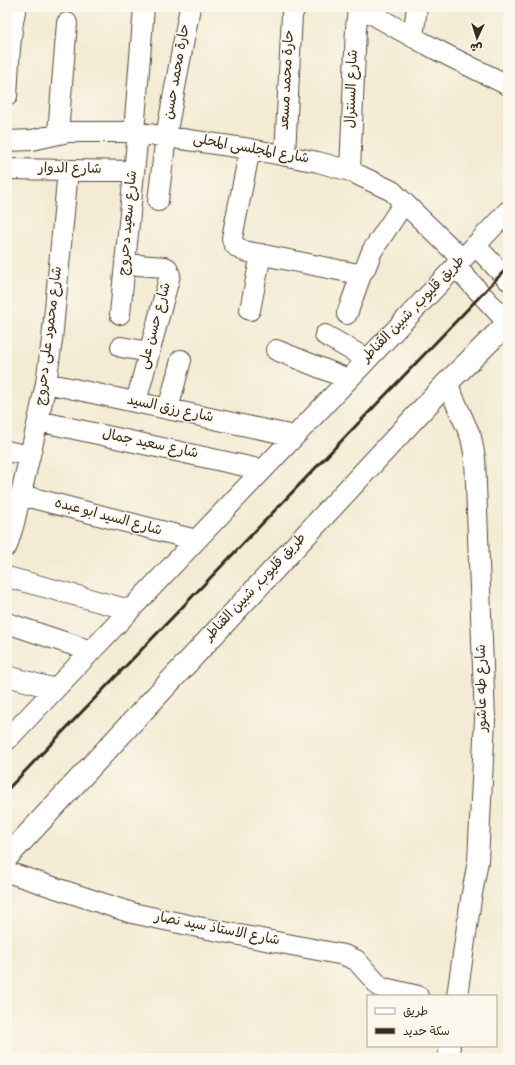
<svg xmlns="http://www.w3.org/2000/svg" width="515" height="1065" font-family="'Gochi Hand','Playpen Sans Arabic',sans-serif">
  <rect width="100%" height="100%" fill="#fbf7ec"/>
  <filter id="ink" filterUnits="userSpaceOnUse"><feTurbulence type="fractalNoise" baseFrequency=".025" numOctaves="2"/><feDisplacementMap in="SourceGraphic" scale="8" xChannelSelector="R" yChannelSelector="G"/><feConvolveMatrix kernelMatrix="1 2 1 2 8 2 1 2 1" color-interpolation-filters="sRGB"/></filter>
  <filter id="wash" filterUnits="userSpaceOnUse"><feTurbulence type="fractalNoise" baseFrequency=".012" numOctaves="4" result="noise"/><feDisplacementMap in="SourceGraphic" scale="16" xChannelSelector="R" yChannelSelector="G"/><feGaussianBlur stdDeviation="0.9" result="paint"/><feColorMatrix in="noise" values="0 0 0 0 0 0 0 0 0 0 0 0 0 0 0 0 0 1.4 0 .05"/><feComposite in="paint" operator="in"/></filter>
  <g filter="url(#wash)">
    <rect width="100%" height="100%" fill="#f3ebd3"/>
  </g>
  <g filter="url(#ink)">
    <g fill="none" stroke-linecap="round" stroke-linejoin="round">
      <defs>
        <path id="minor" d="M361,7C409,37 458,61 508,85
          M413,37L417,7
          M7,96C9,67 9,36 16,7
          M134,132L144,7
          M58,133L67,23
          M7,141L32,140L68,132H134L250,149L318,162L350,171L392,191L462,259
          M250,149L232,238C233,245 237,248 244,251L358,274L365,269L372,251L404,203
          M285,155L292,14L296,7
          M7,169L134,171
          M350,171L356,28L358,7
          M158,201L166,136L190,7
          M475,245L508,280
          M125,264L164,267L167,268L170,275L136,402
          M455,266L508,323
          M250,310L261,254
          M120,314L138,132
          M347,314L362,272
          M325,335L367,359
          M121,347L149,352
          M276,350L348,379
          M46,383L294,436
          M447,383L471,437L475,458L485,719L478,861L471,899L457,996
          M168,409L181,360
          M38,421L263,470
          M7,451L30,456
          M21,495L196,540
          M7,546L14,523L38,421L46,383L52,340L68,170
          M7,577L130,610
          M7,623L91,651
          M7,676L55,689
          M7,740L508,211
          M7,872L132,913L198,927L344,955L356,960L380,987L418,996
          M448,1058L450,1046"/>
        <path id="secondary" d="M7,857L447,383L508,323"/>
      </defs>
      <use href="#minor" stroke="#574739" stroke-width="22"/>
      <use href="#secondary" stroke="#574739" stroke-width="24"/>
      <use href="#minor" stroke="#fff" stroke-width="20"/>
      <use href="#secondary" stroke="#fff" stroke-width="22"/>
      <path stroke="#3b2a1e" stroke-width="3" d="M7,790L508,267"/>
    </g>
  </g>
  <g text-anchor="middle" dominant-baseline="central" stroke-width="3" stroke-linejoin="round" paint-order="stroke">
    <g font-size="14" fill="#3b2a1e" stroke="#fbf7ec">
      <text transform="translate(178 72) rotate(-80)">حارة محمد حسن</text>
      <text transform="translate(288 80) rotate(-87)">حارة محمد مسعد</text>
      <text transform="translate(353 89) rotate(-88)">شارع السنترال</text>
      <text transform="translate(251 150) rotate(10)">شارع المجلسى المحلى</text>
      <text transform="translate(70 170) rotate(1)">شارع الدوار</text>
      <text transform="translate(129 223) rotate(-85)">شارع سعيد دحروج</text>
      <text transform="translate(414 310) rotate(-46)">طريق قليوب, شبين القناطر</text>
      <text transform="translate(156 326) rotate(-75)">شارع حسن على</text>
      <text transform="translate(50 336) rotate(-83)">شارع محمود على دحروج</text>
      <text transform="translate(170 410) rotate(12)">شارع رزق السيد</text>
      <text transform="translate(150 445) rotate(12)">شارع سعيد جمال</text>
      <text transform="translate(108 518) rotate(15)">شارع السيد ابو عبده</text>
      <text transform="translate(256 588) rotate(-47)">طريق قليوب, شبين القناطر</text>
      <text transform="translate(483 688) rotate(-91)">شارع طه عاشور</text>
      <text transform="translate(217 930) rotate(11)">شارع الاستاذ سيد نصار</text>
    </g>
  </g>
  <rect width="515" height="1065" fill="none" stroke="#fbf7ec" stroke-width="24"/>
  <rect x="367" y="995" width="130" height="52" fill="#fbf7ec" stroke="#aea59a"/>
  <rect x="375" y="1008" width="20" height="6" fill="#ffffff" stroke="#aea59a"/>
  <text x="403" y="1015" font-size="12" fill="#3b2a1e">طريق</text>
  <rect x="375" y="1028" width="20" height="6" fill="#3b2a1e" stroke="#aea59a"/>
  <text x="403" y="1035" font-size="12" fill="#3b2a1e">سكة حديد</text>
  <g transform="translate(477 38) rotate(184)" stroke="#fbf7ec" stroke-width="3" paint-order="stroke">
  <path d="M0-3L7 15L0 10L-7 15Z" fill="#3b2a1e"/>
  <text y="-6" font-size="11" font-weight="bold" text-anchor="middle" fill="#3b2a1e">ش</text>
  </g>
</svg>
